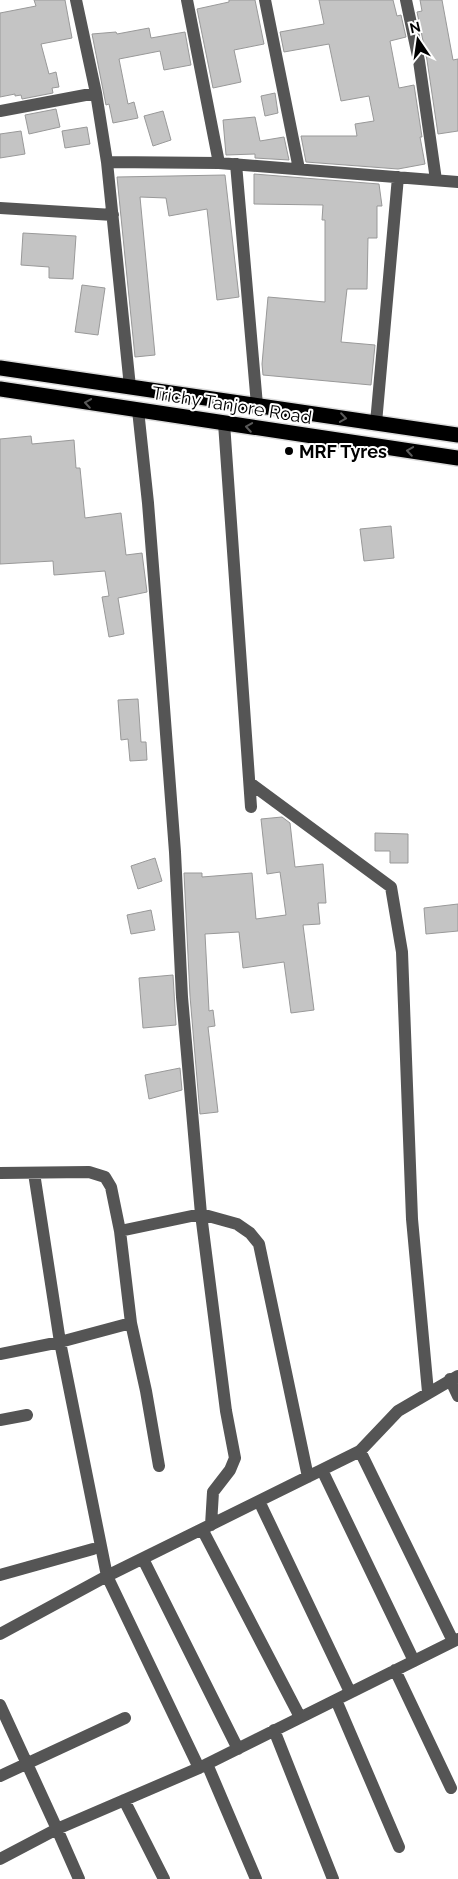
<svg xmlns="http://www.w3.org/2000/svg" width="458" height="1879" font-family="Raleway,sans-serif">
  <rect width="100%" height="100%" fill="#fff"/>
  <path fill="#c4c4c4" stroke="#999" d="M34,0H65L72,38L41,44L49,74L56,72L59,87L52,88L53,93L22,99L21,95L15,96V94L0,97V13L36,6Z
    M229,0H255L264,44L234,50L241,82L213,88L197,9L229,2Z
    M319,0H393L397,16L401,15L406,37L390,41L399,88L414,85L422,137H420L425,164L398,169L306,162L301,136H357L355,124L374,121L369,96L341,101L329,44L284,52L280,32L324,24Z
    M420,0H442L453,60L458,59V131L438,134L427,60L417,12L422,11Z
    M149,28L151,38L185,32L191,65L164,70L160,51L119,59L128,104L134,102L138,118L113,123L109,104L106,105L92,34L116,32L117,34Z
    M275,93L278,113L265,116L261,96Z
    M56,109L60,127L29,134L25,115Z
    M163,111L171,140L153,146L144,116Z
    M255,117L260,141L284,137L289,160L255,158V154L226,155L223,120Z
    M87,127L90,144L65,148L62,131Z
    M21,131L25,154L0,158V134Z
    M254,174L379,184L382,206H377V238H368L367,289H347L341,342L375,345L371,385L263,375L262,364L268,297L325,302V220H322L323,205L254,204Z
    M225,175L239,297L217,300L207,209L169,216L166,198L140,197L155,355L135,357L117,177Z
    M23,233L76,236L73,279L49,278V267L21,265Z
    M82,285L105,288L98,335L75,332Z
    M31,436L32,444L74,440L76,468H80L85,518L121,513L126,555L142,553L147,592L118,598L124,634L109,637L102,597L109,596L105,571L54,575L53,561L0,564V439Z
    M391,526L394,558L364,561L360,529Z
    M138,699L141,742H146L147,760L130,761L128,739L121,740L118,700Z
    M282,817L290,823L295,867L323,864L326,903H318L320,924L303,925L314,1010L291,1013L284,962L243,968L239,932L205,934L209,1011L213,1010L215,1026L208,1027L218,1112L200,1114L190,996L184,873H202V877L252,873L256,919L286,915L280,872L267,874L261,819Z
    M375,833L408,834V863H390V851H375Z
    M155,858L162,881L138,889L131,866Z
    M458,904V931L426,934L424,908Z
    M151,910L155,930L131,934L127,915Z
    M173,975L176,1025L143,1028L139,978Z
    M180,1068L182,1090L149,1099L145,1075Z"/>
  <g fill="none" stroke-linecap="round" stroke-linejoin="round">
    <defs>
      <path id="highway" d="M0,368L458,435
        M0,389L458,458"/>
    </defs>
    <use href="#highway" stroke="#dbdbdb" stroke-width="18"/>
    <path stroke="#555" stroke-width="12" d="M76,0L96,93L107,162L130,387
      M187,0L219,163
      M265,0L299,169
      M406,0L419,61L436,180
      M0,111L96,93
      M107,162L219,163L458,182
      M236,164L257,405
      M0,208L113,215
      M138,410L148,503L161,668L175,852L182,997L201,1214L226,1411L235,1458L230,1470L213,1492L211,1525
      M224,423L251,807
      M376,423L398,177
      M250,783L391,887L402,952L412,1219L428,1392
      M0,1173L89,1172L105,1177L111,1187L120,1231L131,1323L146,1391L159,1466
      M34,1173L60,1342L107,1576L199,1768
      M120,1231L201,1214L237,1224L250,1233L259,1244L308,1477
      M0,1354L60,1342L131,1323
      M450,1379L458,1396
      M0,1420L27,1415
      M360,1451L398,1411L458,1376
      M322,1470L414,1661
      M259,1501L350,1692
      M202,1529L300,1717
      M143,1559L238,1749
      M0,1575L93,1549
      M0,1634L107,1576L360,1451L453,1641
      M395,1670L451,1788
      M336,1700L399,1847
      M0,1705L57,1829L199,1768L458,1639
      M274,1730L333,1879
      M207,1764L256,1879
      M0,1776L125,1718
      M124,1800L164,1879
      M0,1859L57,1829L79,1879"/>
    <use href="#highway" stroke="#000" stroke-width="15"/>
  </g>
  <defs><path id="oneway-chevron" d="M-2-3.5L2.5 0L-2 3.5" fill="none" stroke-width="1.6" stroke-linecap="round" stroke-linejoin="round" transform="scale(1.25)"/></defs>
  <g stroke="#595959">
    <use href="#oneway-chevron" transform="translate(88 403) rotate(-171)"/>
    <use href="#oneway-chevron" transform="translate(343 418) rotate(8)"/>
    <use href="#oneway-chevron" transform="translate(249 427) rotate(-171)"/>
    <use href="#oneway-chevron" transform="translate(410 451) rotate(-171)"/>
  </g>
  <circle fill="#000" stroke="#fff" stroke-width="2" cx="289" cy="451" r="5"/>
  <g text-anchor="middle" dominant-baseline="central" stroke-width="4" stroke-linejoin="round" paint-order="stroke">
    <g font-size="18" fill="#000" stroke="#fff">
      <text transform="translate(232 405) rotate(9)">Trichy Tanjore Road</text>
    </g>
    <g font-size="18" font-weight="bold" fill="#000" stroke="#fff" text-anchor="start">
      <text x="299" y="451">MRF Tyres</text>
    </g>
  </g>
  <g transform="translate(418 40) rotate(347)" stroke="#ffffff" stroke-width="4" paint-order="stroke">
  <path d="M0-4L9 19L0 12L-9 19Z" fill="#000000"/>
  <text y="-8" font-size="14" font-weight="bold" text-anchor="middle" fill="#000000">N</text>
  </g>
</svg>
